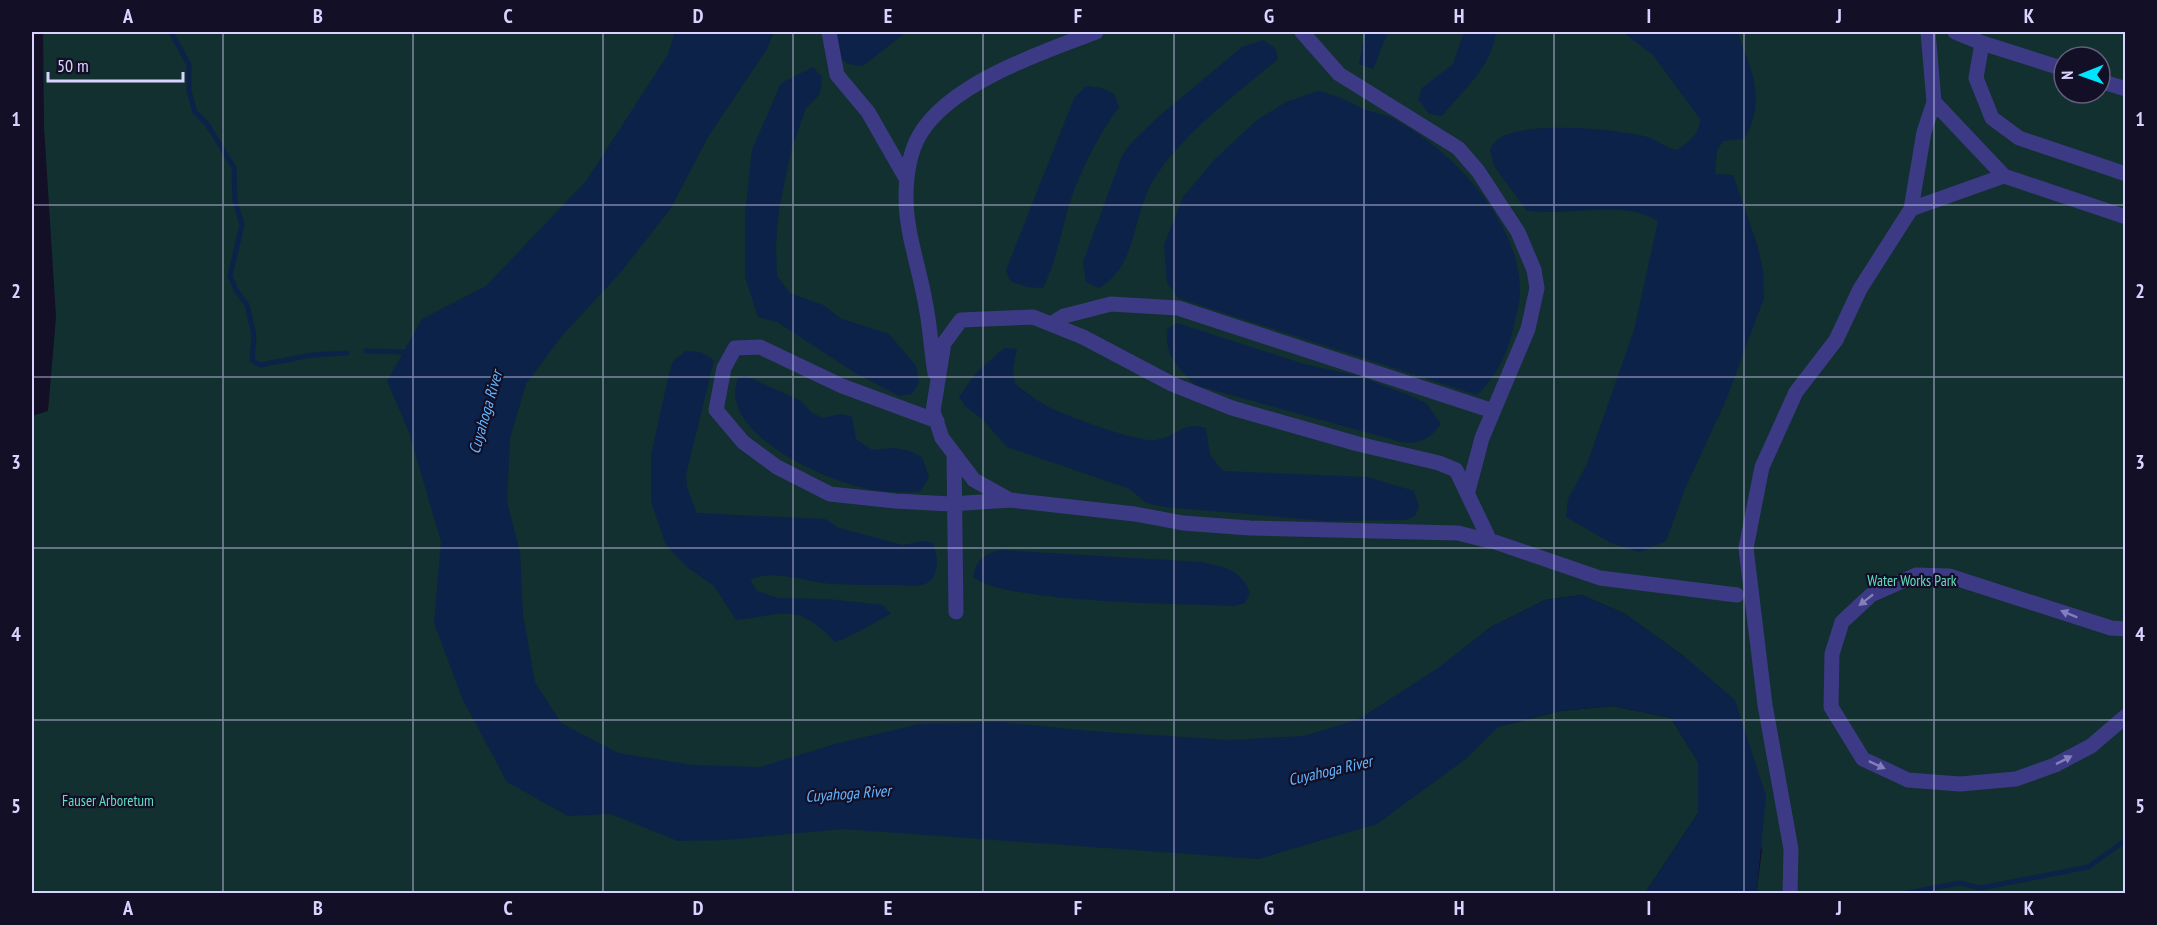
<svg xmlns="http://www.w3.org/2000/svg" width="2157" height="925" font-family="'PT Sans Narrow',sans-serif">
  <rect width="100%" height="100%" fill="#130f26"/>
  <path fill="#12302f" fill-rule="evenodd" d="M43,32H2125V893H1759L1757,889L1762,850L1686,658L1625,614L1582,595L1545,600L1491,627L1439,668L1497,727L1560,711L1613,706L1671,718L1698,762V813L1645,893L32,894V416L48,411L56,317L44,127ZM2064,57H2100V93H2064Z"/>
  <path fill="#0c2248" d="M675,32H774L767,49L708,137L671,208L621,272L561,337L526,384L510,438L507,501L520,552L523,614L535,682L561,723L618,753L692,765L760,767L835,744L919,724L1002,722L1090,731L1229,740L1304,736L1359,719L1438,668L1491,627L1545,600L1582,595L1625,614L1686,658L1735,700L1766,796L1757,889L1759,893H1645L1698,813V762L1671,718L1613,706L1560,711L1498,727L1467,758L1377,824L1258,859L843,829L726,840L678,841L611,814L568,816L507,782L462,698L434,623L441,542L409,432L387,381L422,319L486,286L586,181L667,56Z
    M838,32H906L863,66L848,64L839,57L835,38Z
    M1365,32H1388L1373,69L1359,64Z
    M1464,32H1496C1491,68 1464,89 1442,116L1429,114L1418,99L1422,88L1453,64Z
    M1623,32H1737C1752,70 1767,101 1744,139L1723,141L1717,151L1715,174L1733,175L1757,244L1763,270L1764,298L1726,400L1685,489L1666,541L1639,552L1611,543L1566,517L1568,499L1587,464L1634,330L1658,221C1621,198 1567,218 1526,210L1494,166L1490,150C1492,146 1495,141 1498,139C1525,120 1617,129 1648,137C1659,140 1666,149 1677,150C1690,141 1699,135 1700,119L1653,55Z
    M1263,40L1275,48L1278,59C1238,93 1167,145 1147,193C1132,228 1134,267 1099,288L1086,282L1083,262L1122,156L1130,144L1158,117L1242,47Z
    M813,67L822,77L820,94L806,108L792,147L779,209L776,244L777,276L790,293L823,305L842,319L889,334L916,366L919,382L912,394L899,396L857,374L777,322L758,317L745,277V215L752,150L781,83Z
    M1086,86L1102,88L1114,94L1119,107C1097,137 1077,177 1067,212C1060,239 1055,263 1043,288L1027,287L1010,281L1006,270L1067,116L1075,97Z
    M1318,91C1337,95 1347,101 1364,109C1374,113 1385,114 1394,119C1453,151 1521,222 1520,293C1520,302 1517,311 1515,320C1509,350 1499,374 1477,395L1178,298L1167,282L1164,245L1183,197L1215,159L1257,120L1286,102Z
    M1177,323L1304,364L1358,376L1411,396L1426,403L1441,424C1429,439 1420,445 1401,442L1195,385C1178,367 1164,355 1167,329Z
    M1004,348L1017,349L1013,369L1015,384C1025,391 1035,399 1045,405C1063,415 1136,442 1155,440C1177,438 1180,421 1206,428L1210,455L1223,471L1367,477L1414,491L1419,506L1415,516L1406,520L1326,521L1165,507L1146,503L1130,489L1007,447L982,419L965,406L959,397L977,372Z
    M686,351L700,352L714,360L686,475L687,488L697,513L825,519L839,528L903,545L924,541L932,543C939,554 940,578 925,584C918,587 905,585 897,585C876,585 854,585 832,584C807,583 773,568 750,580L757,591L778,598L828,599L883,605L891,614C872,623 854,636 835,642C795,601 786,615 736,620L714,586L687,567L666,545L651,502V455L669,374L673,361Z
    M746,376L801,401L812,413L823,418L840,414L852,416L856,439L872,450L894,448L910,451L922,457L929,477L920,492C900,493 876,492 856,486C818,476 717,431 738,378Z
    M1000,550L1201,562C1225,568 1240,568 1250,593L1245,603L1234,606C1186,604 1003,603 973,577C977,559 983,555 1000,550Z"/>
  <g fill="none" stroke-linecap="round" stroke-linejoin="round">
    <path stroke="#0c2248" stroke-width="5" d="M171,32L189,65V91L195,112L207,124L234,168L235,201L242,225L230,276L236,290L247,305L254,335L252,360L260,365L312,355L347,353
      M366,351L409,352
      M1902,894L1959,883L1981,888L2088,867L2126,840"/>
    <path stroke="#3d3a85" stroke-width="15" d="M829,32L837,75L868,112L907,180
      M1302,32L1339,74L1458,148L1478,171L1518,232L1534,270L1537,288L1528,329L1482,438L1468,491
      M1955,32L1982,43L1976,78L1992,118L2019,138L2126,174
      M1982,43L2064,69
      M2100,81L2126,89
      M1934,102L2004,176
      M1911,209L1924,132L1934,102L1928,32
      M1051,324L1064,316L1111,304L1178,308L1493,411
      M935,373C931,349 930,324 925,301C919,267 906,232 906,198C906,178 909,154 919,136C948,84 1042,52 1096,32
      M937,421L842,386L760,347L735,348L724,368L716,410L743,442L777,467L830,494L895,501L951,504L1010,500
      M954,455L956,612
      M1490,541L1456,470L1439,463L1358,444L1232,408L1172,384L1083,337L1033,317L961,320L944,343L933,411L942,438L974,480L1010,500L1135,514L1183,523L1250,528L1458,533L1490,541L1495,542L1600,578L1737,595
      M2126,629L2111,628L1949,576L1916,575L1871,595L1842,622L1832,654L1831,707L1863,759L1908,780L1960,784L2016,779L2055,765L2091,746L2126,716
      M1790,894L1791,849L1765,705L1746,548L1762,467L1796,392L1836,340L1860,289L1911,209L2004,176L2126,217"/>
  </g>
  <defs><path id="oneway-solid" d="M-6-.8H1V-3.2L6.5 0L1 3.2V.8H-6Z" transform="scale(1.5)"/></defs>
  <g fill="#837fbc">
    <use href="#oneway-solid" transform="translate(1866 600) rotate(142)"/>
    <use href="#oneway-solid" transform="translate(2069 614) rotate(-158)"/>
    <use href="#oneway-solid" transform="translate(2064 760) rotate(-27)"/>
    <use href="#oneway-solid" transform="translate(1877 765) rotate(25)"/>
  </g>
  <path fill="none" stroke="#d9d4ff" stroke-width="1.5" stroke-opacity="0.55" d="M223,32V894M413,32V894M603,32V894M793,32V894M983,32V894M1174,32V894M1364,32V894M1554,32V894M1744,32V894M1934,32V894M32,205H2126M32,377H2126M32,548H2126M32,720H2126"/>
  <g text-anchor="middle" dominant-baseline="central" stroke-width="4.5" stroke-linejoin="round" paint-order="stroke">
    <g font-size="15" fill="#5fe0c0" stroke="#130f26">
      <text x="1912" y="580">Water Works Park</text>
      <text x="108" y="800">Fauser Arboretum</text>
    </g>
    <g font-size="16" font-style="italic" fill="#62b6ff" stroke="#130f26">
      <text transform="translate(485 412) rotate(-74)">Cuyahoga River</text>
      <text transform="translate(1330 770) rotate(-13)">Cuyahoga River</text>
      <text transform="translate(848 793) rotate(-4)">Cuyahoga River</text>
    </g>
  </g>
  <rect width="2157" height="925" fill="none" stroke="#130f26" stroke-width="66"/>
  <g transform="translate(2082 75) rotate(269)"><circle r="28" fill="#130f26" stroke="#625e7d" stroke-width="1.5"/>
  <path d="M0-4.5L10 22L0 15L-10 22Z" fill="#00e5ff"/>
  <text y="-9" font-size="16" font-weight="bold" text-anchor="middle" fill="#d9d4ff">N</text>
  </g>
  <path d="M48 72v9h135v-9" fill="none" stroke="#d9d4ff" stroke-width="3"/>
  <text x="57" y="72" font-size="18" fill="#d9d4ff" stroke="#130f26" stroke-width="4.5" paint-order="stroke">50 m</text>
  <rect x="33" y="33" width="2091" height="859" fill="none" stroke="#d9d4ff" stroke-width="2"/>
  <g font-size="20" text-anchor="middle" font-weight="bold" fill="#d9d4ff">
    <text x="128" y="23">A</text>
    <text x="318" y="23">B</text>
    <text x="508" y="23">C</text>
    <text x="698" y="23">D</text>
    <text x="888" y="23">E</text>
    <text x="1078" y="23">F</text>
    <text x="1269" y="23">G</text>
    <text x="1459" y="23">H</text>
    <text x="1649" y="23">I</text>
    <text x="1839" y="23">J</text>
    <text x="2029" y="23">K</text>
    <text x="16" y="126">1</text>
    <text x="2140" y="126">1</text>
    <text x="16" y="298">2</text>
    <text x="2140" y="298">2</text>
    <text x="16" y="469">3</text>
    <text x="2140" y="469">3</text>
    <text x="16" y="641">4</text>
    <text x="2140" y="641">4</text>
    <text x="16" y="813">5</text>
    <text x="2140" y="813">5</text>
    <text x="128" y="915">A</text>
    <text x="318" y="915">B</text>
    <text x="508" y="915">C</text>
    <text x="698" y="915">D</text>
    <text x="888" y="915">E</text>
    <text x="1078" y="915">F</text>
    <text x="1269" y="915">G</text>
    <text x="1459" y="915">H</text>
    <text x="1649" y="915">I</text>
    <text x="1839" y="915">J</text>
    <text x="2029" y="915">K</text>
  </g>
</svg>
